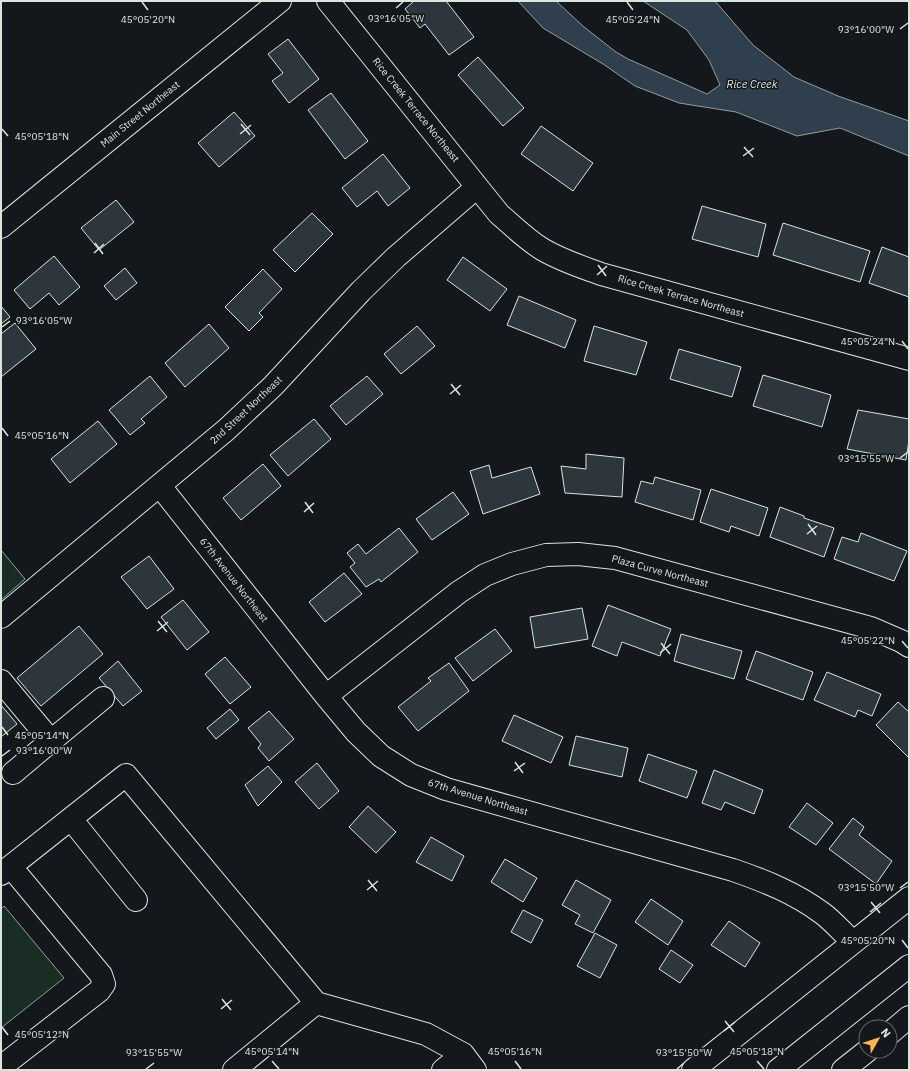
<svg xmlns="http://www.w3.org/2000/svg" width="910" height="1071" font-family="'IBM Plex Sans',sans-serif">
  <rect width="100%" height="100%" fill="#14181c"/>
  <path fill="#1a2d24" stroke="#939e99" d="M1,550L25,579L1,600Z
    M4,906L64,978L1,1028V909Z"/>
  <path fill="#2f3f4d" stroke="#939e99" d="M518,1H556L584,27L616,52L628,59L707,94L720,85L709,60L687,30L643,1H715L753,45L794,77L838,96L909,121V156L840,128L797,136L736,112L679,103L635,86L603,64L543,28Z"/>
  <path fill="#2c363c" stroke="#d8e6dc" d="M414,1H446L474,37L449,55L425,24L420,28L405,9Z
    M288,39L319,79L289,103L272,81L283,73L268,54Z
    M478,57L524,108L503,126L458,75Z
    M331,93L368,141L345,159L308,110Z
    M234,112L255,136L219,167L198,143Z
    M541,126L593,163L573,191L521,154Z
    M383,154L410,188L388,206L377,191L357,207L342,188Z
    M116,200L134,222L99,250L81,228Z
    M702,206L766,224L758,257L692,239Z
    M312,213L333,234L295,272L273,250Z
    M783,223L870,251L860,282L773,255Z
    M882,247L909,257V297L869,283Z
    M54,256L80,287L59,305L49,293L30,309L14,290Z
    M463,257L507,289L490,311L447,280Z
    M125,268L137,283L116,300L104,286Z
    M263,269L282,289L259,313L263,317L249,331L225,307Z
    M519,296L576,320L565,348L507,325Z
    M1,306L10,317L1,324Z
    M15,323L36,349L1,377V334Z
    M209,324L229,348L185,387L165,363Z
    M417,326L435,346L401,374L384,354Z
    M594,326L647,342L636,375L584,361Z
    M679,349L741,367L732,397L670,379Z
    M763,375L831,395L822,427L753,406Z
    M150,376L167,397L141,419L145,423L130,435L109,410Z
    M367,376L383,394L346,425L330,406Z
    M858,410L909,419V440L906,460L847,449Z
    M314,419L331,439L288,476L270,455Z
    M98,421L117,444L70,483L51,459Z
    M586,454L624,458L622,497L565,493L561,466L586,469Z
    M263,464L281,486L241,520L223,498Z
    M489,465L492,478L531,467L540,494L483,514L470,471Z
    M655,477L701,490L693,520L635,502L641,481L653,484Z
    M711,489L768,508L759,536L731,526L729,532L700,522Z
    M453,492L469,514L432,540L416,519Z
    M780,507L804,516V518L834,528L824,557L770,537Z
    M399,528L418,552L381,582L379,579L366,587L350,567L355,563L347,553L358,544L366,554Z
    M861,533L907,551L894,581L834,559L842,537L858,542Z
    M149,556L174,589L147,609L121,577Z
    M344,573L362,594L325,622L309,602Z
    M183,600L209,632L187,650L161,617Z
    M608,605L671,629L660,656L622,642L617,656L592,646Z
    M582,608L588,639L535,648L530,617Z
    M79,626L103,654L41,706L17,678Z
    M495,629L512,651L473,681L455,658Z
    M681,634L742,651L734,679L674,661Z
    M756,651L813,672L803,700L746,679Z
    M225,657L251,687L230,704L205,674Z
    M118,661L142,691L123,706L99,678Z
    M449,663L469,691L418,731L398,707L431,681L428,678Z
    M827,672L881,694L872,716L858,710L855,717L814,700Z
    M898,702L909,712V758L876,725Z
    M1,705L17,724L1,737Z
    M230,709L239,720L216,739L207,728Z
    M269,711L294,739L269,761L258,748L261,744L248,728Z
    M514,715L563,737L551,763L502,741Z
    M576,736L628,748L622,777L569,765Z
    M648,754L697,771L687,798L639,781Z
    M317,763L339,791L319,809L295,782Z
    M268,766L282,782L258,806L245,785Z
    M714,770L763,790L754,814L725,802L721,810L702,803Z
    M807,803L833,823L816,845L789,827Z
    M368,806L396,832L376,853L349,827Z
    M853,818L864,827L859,835L892,861L876,884L829,849Z
    M431,837L464,856L452,881L416,862Z
    M505,859L537,878L523,902L491,882Z
    M576,880L611,900L593,933L575,924L580,915L562,905Z
    M651,899L683,921L668,945L635,922Z
    M523,910L543,920L531,943L511,932Z
    M729,921L760,943L745,967L711,945Z
    M595,933L617,945L600,978L577,966Z
    M671,950L693,965L680,983L659,969Z"/>
  <g fill="none" stroke-linecap="round" stroke-linejoin="round">
    <defs>
      <path id="minor" d="M328,1L499,214C513,226 526,239 542,249C560,260 582,267 601,274L909,359
        M1,227L280,1
        M160,486L326,696L356,732L381,756L411,775L446,789L733,870C765,881 795,893 822,913C833,921 843,933 853,942
        M1,617L226,430L273,386L361,291L396,257L477,187
        M1,681L51,741L103,698
        M326,696L459,592L485,575L512,564L546,555L578,554L615,558L871,628L901,641L909,646
        M13,773L51,741
        M71,819L136,900
        M1,874L126,775L316,1003L426,1034L463,1054L475,1070
        M1,1067L99,991L104,984L101,975L11,867
        M234,1070L316,1003
        M443,1070L463,1054
        M693,1070L909,898"/>
      <path id="major" d="M890,1033L909,1017
        M778,1070L909,966
        M843,1070L867,1051"/>
    </defs>
    <use href="#minor" stroke="#d8e6dc" stroke-width="24"/>
    <use href="#major" stroke="#d8e6dc" stroke-width="24"/>
    <use href="#minor" stroke="#14181c" stroke-width="22"/>
    <use href="#major" stroke="#14181c" stroke-width="22"/>
  </g>
  <path fill="none" stroke="#d8e6dc" stroke-width="1.5" d="M142,2L148,10M627,2L633,10M396,8L403,2M900,29L908,23M241,124L250,135M2,129L8,136M240,134L251,125M744,147L753,157M743,156L754,148M95,243L103,254M94,253L104,244M598,265L606,276M597,275L607,266M2,327L10,321M902,341L908,349M451,384L460,395M450,394L461,385M2,428L8,436M900,458L908,452M305,502L313,513M304,512L314,503M808,524L816,535M807,534L817,526M158,621L167,632M157,631L168,622M902,641L908,648M661,643L670,654M660,653L671,644M2,727L8,735M2,756L10,750M515,762L523,773M514,771L525,763M368,880L377,891M900,888L908,882M367,890L378,881M871,902L880,913M870,912L881,903M902,940L908,948M222,999L231,1010M221,1009L232,1000M725,1021L734,1032M2,1027L8,1035M724,1031L735,1022M272,1061L279,1069M515,1061L521,1069M757,1061L764,1069M146,1069L154,1063M677,1069L684,1063"/>
  <g text-anchor="middle" dominant-baseline="central" stroke-width="3" stroke-linejoin="round" paint-order="stroke">
    <g font-size="10" fill="#d8e6dc" stroke="#14181c">
      <text transform="translate(416 110) rotate(51)">Rice Creek Terrace Northeast</text>
      <text transform="translate(140 114) rotate(-39)">Main Street Northeast</text>
      <text transform="translate(681 296) rotate(16)">Rice Creek Terrace Northeast</text>
      <text transform="translate(246 410) rotate(-43)">2nd Street Northeast</text>
      <text transform="translate(660 571) rotate(15)">Plaza Curve Northeast</text>
      <text transform="translate(234 580) rotate(52)">67th Avenue Northeast</text>
      <text transform="translate(478 797) rotate(17)">67th Avenue Northeast</text>
    </g>
    <g font-size="11" font-style="italic" fill="#d8e6dc" stroke="#14181c">
      <text x="752" y="84">Rice Creek</text>
    </g>
  </g>
  <g font-size="10" text-anchor="middle" fill="#d8e6dc" stroke="#14181c" stroke-width="3" stroke-linejoin="round" paint-order="stroke">
    <text x="396" y="22">93°16'05"W</text>
    <text x="148" y="23">45°05'20"N</text>
    <text x="633" y="23">45°05'24"N</text>
    <text x="866" y="33">93°16'00"W</text>
    <text x="42" y="140">45°05'18"N</text>
    <text x="44" y="324">93°16'05"W</text>
    <text x="868" y="345">45°05'24"N</text>
    <text x="42" y="439">45°05'16"N</text>
    <text x="866" y="462">93°15'55"W</text>
    <text x="868" y="644">45°05'22"N</text>
    <text x="42" y="739">45°05'14"N</text>
    <text x="44" y="754">93°16'00"W</text>
    <text x="866" y="891">93°15'50"W</text>
    <text x="868" y="944">45°05'20"N</text>
    <text x="42" y="1038">45°05'12"N</text>
    <text x="272" y="1055">45°05'14"N</text>
    <text x="515" y="1055">45°05'16"N</text>
    <text x="757" y="1055">45°05'18"N</text>
    <text x="154" y="1056">93°15'55"W</text>
    <text x="684" y="1056">93°15'50"W</text>
  </g>
  <rect width="910" height="1071" fill="none" stroke="#d8e6dc" stroke-width="4"/>
  <g transform="translate(878 1039) rotate(51)"><circle r="19" fill="#14181c" stroke="#626a69"/>
  <path d="M0-3L7 15L0 10L-7 15Z" fill="#ffb74d"/>
  <text y="-6" font-size="11" font-weight="bold" text-anchor="middle" fill="#d8e6dc">N</text>
  </g>
</svg>
